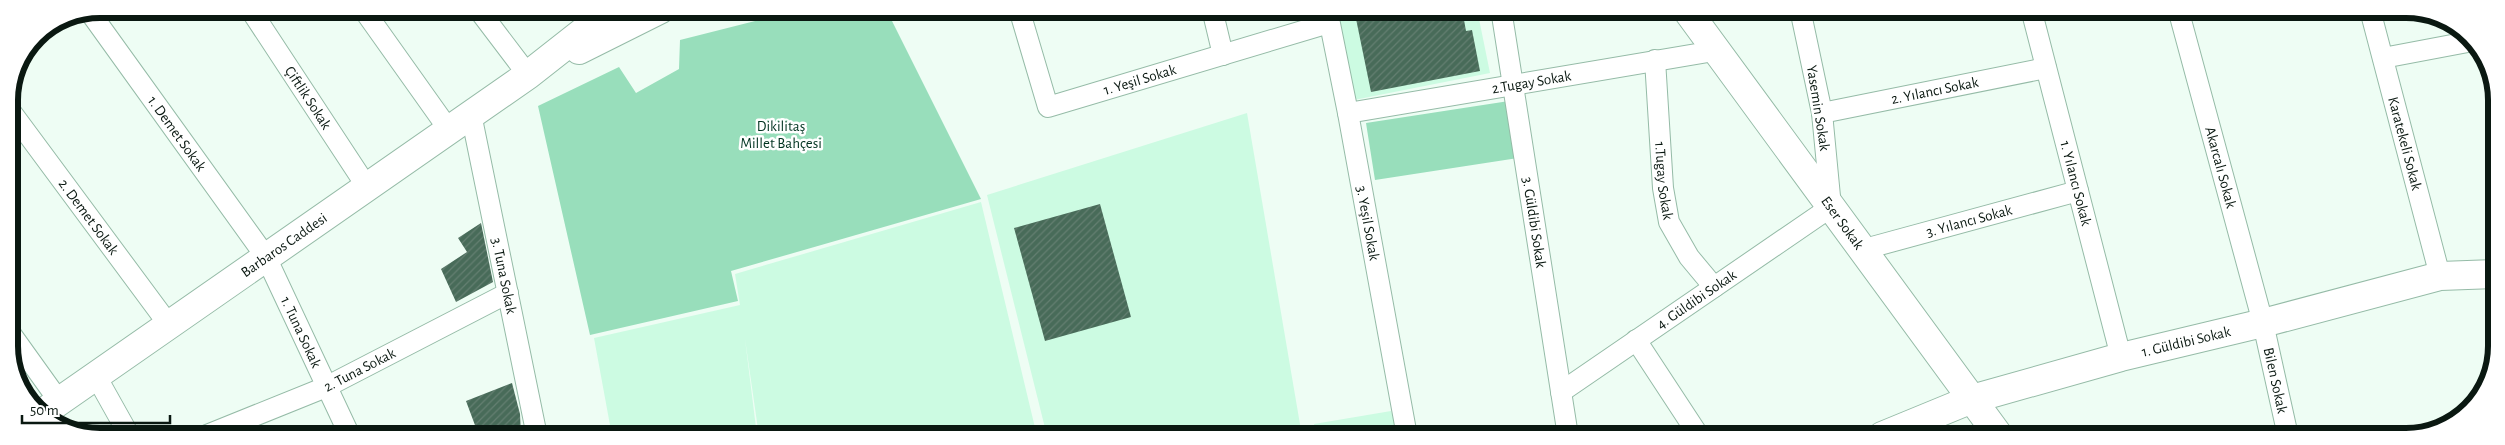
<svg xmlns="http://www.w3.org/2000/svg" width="2505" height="445" font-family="'Alegreya Sans',sans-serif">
  <defs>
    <pattern id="building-hatch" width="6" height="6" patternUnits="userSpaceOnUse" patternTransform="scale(1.25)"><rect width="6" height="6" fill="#486b59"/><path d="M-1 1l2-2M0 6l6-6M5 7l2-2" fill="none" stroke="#647f71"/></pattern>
  </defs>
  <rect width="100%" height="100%" fill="#eefdf4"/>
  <path fill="#ccfbe2" d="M1336,9H1477L1490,73L1354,100Z
    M1247,113L1302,436H1047L987,195Z
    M981,202L1037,436H759L745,339L757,436H612L594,338L740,305L735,274Z
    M1391,411L1399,436H1318L1314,424Z"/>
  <path fill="#98debb" d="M803,9H886L981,199L731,271L738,301L590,335L538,106L619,67L636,93L679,69L680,40Z
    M1509,101L1518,158L1375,180L1366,123Z"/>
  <path fill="url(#building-hatch)" d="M1354,9H1462L1466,31L1472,30L1480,71L1371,92Z
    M1100,204L1131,317L1045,341L1014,228Z
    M481,223L493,282L456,302L441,269L467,252L458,238Z
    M512,383L520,414L521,436H479L466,401Z"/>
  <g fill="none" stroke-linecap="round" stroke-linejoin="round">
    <defs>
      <g id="street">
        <path id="s1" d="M250,9L367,187"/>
        <path d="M363,9L449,130"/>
        <path d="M478,9L528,75"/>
        <path id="s2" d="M1019,9L1048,107L1329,23"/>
        <path d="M1212,9L1223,55"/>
        <path id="s3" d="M1327,9L1348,113L1407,436"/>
        <path id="s4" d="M1501,9L1568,436"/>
        <path id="s5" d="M2031,9L2121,357"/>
        <path id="s6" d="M2178,9L2263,323L2288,436"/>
        <path id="s7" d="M2370,10L2440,276"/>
        <path id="s8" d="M89,11L266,257L350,436"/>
        <path d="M2383,58L2473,41"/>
        <path id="s9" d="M1655,60L1663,188L1669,222L1689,257L1714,287"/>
        <path id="s10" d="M9,109L169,325"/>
        <path id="s11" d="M1348,113L1714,51"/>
        <path id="s12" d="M1822,113L2046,68"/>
        <path id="s13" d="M471,114L537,436"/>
        <path id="s14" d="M1861,250L2078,191"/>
        <path d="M11,334L59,401"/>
        <path d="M1636,340L1699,436"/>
        <path d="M96,376L129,435"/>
        <path id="s15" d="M1561,392L1831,207L1822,113L1800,9"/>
        <path id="s16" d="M207,435L326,387L508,293"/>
      </g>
      <g id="secondary">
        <path id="s17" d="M1686,9L1999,436"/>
        <path d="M579,50L661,9"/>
        <path id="s18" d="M41,414L528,75L612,9"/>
        <path id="s19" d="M1882,436L1972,399L2121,357L2263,323L2440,276L2495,274"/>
      </g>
    </defs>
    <use href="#street" stroke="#95bba7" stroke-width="22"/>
    <use href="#secondary" stroke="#95bba7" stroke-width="30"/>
    <use href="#street" stroke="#fff" stroke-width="20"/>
    <use href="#secondary" stroke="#fff" stroke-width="28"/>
  </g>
  <g text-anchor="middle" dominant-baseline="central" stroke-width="5" stroke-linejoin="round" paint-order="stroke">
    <g font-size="15" fill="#0a1811" stroke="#fff">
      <text stroke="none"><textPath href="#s2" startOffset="198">1. Yeşil Sokak</textPath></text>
      <text stroke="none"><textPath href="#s11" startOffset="186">2.Tugay Sokak</textPath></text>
      <text stroke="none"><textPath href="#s12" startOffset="115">2. Yılancı Sokak</textPath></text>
      <text stroke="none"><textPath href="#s1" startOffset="106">Çiftlik Sokak</textPath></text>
      <text transform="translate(1818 108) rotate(81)">Yasemin Sokak</text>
      <text stroke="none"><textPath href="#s8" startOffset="151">1. Demet Sokak</textPath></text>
      <text stroke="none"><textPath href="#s7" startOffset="138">Karatekeli Sokak</textPath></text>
      <text stroke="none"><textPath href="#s6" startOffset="164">Akarcalı Sokak</textPath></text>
      <text stroke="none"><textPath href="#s9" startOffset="121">1.Tugay Sokak</textPath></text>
      <text stroke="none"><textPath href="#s5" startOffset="180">1. Yılancı Sokak</textPath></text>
      <text stroke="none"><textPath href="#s10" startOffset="134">2. Demet Sokak</textPath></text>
      <text stroke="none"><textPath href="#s14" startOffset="112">3. Yılancı Sokak</textPath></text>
      <text stroke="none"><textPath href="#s3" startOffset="218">3. Yeşil Sokak</textPath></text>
      <text stroke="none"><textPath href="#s4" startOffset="216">3. Güldibi Sokak</textPath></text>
      <text stroke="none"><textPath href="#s17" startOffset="265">Eser Sokak</textPath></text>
      <text stroke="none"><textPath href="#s18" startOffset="296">Barbaros Caddesi</textPath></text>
      <text stroke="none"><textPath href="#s13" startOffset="165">3. Tuna Sokak</textPath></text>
      <text stroke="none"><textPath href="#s15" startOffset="164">4. Güldibi Sokak</textPath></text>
      <text stroke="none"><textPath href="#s8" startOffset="386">1. Tuna Sokak</textPath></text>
      <text stroke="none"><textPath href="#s19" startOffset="319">1. Güldibi Sokak</textPath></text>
      <text stroke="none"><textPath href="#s16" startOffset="166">2. Tuna Sokak</textPath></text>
      <text stroke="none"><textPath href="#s6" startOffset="384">Bilen Sokak</textPath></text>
    </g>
    <g font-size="15" fill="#013320" stroke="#fff">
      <text x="781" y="126">Dikilitaş<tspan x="781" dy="17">Millet Bahçesi</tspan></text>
    </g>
  </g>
  <path d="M0 0H2505V445H0ZM100 18H2406A82 82 0 0 1 2488 100V346A82 82 0 0 1 2406 428H100A82 82 0 0 1 18 346V100A82 82 0 0 1 100 18Z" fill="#fff" fill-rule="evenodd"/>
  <path fill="none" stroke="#0a1811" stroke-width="6" d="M100 18H2406A82 82 0 0 1 2488 100V346A82 82 0 0 1 2406 428H100A82 82 0 0 1 18 346V100A82 82 0 0 1 100 18Z"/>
  <path d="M22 415v8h148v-8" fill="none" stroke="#0a1811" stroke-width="2.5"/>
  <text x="30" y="415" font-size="15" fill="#0a1811" stroke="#ffffff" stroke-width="4" paint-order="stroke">50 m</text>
</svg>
